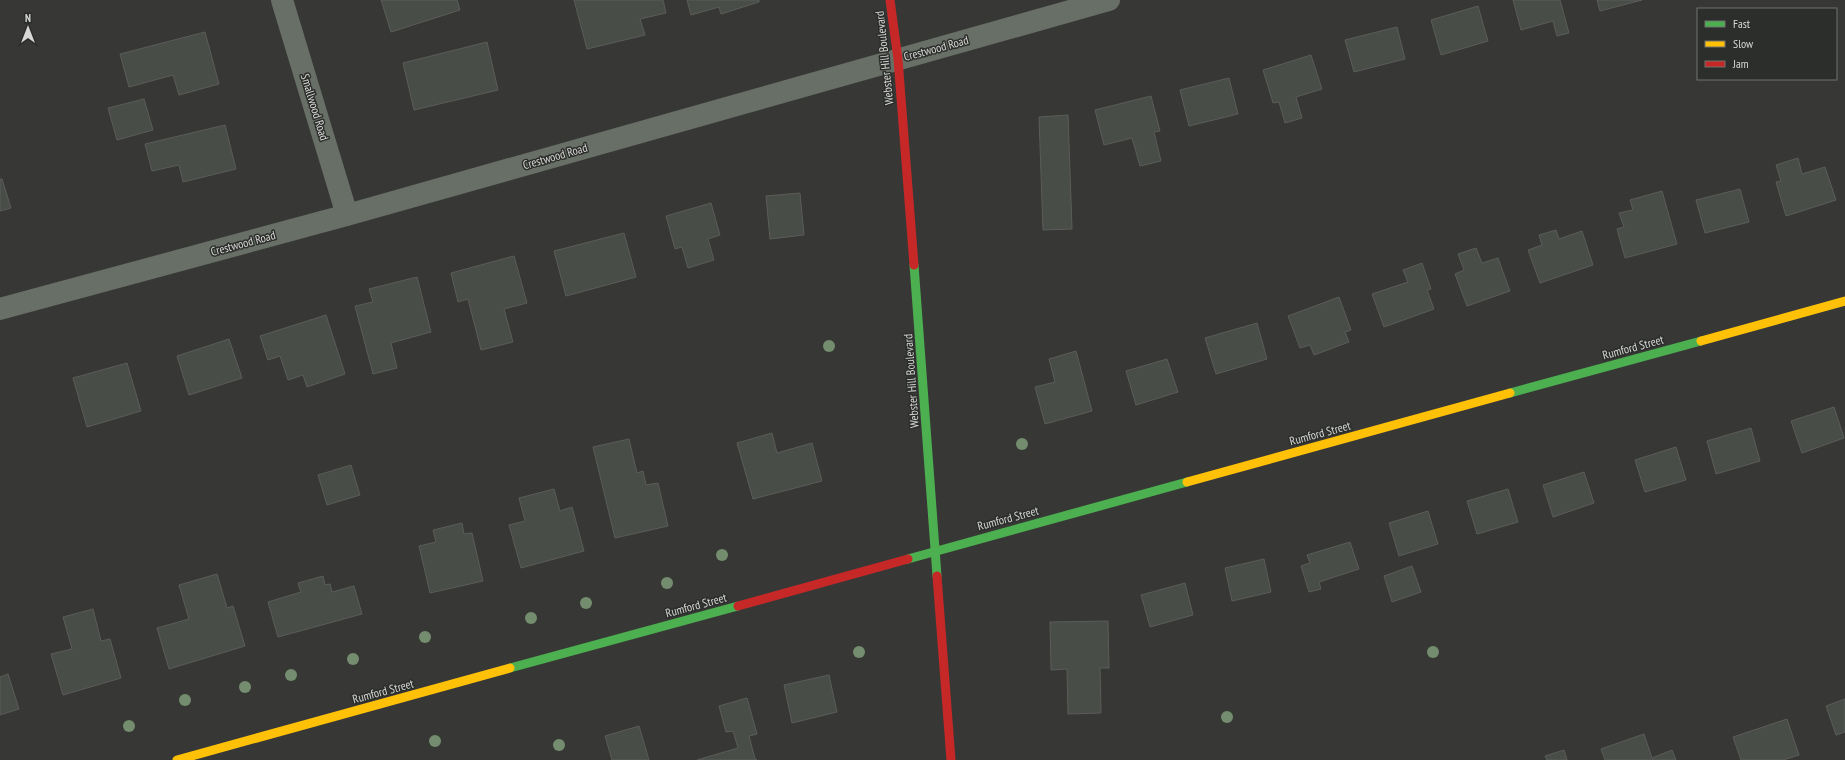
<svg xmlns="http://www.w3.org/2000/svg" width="1845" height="760" font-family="'PT Sans Narrow',sans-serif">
  <rect width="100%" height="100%" fill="#373836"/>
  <path fill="#484d47" stroke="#5b5c5b" d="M381,0H457L460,10L391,32Z
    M574,0H663L666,13L640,19L645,35L587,49Z
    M687,0H759V2L721,14L719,7L691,15Z
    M1513,0H1560L1569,33L1557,36L1553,21L1521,30Z
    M1597,0H1642L1600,11Z
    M1478,6L1488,41L1441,55L1431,20Z
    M1397,27L1405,59L1354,72L1345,40Z
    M205,32L219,84L179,95L173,75L129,87L120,54Z
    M487,42L498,90L414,110L403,63Z
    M1311,55L1322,89L1296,97L1302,118L1285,123L1279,102L1273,103L1263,70Z
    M1229,78L1238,114L1189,126L1180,90Z
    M1151,96L1160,131L1154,132L1161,161L1140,166L1132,138L1104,145L1095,110Z
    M144,99L153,130L117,140L108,108Z
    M1068,115L1072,229L1043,230L1039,117Z
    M225,125L236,169L183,182L179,165L152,171L145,144Z
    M1798,158L1802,174L1825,167L1836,200L1786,216L1776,182L1781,181L1776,165Z
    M0,179H2L11,208L0,211Z
    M1740,189L1749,222L1705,233L1696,200Z
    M1662,191L1677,244L1625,258L1617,229L1624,227L1619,213L1633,210L1630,200Z
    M800,193L804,235L770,239L766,196Z
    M711,203L720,235L708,239L714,260L688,268L682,247L675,249L666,216Z
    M1556,230L1559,239L1582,231L1593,265L1540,283L1528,250L1542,245L1539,235Z
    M624,233L636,277L566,296L554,251Z
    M1476,248L1482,263L1498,258L1510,291L1467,306L1455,274L1464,270L1458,254Z
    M514,256L527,303L504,309L513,342L481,350L468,299L458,302L451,273Z
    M1422,263L1431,289L1427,290L1434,309L1384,327L1372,294L1408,282L1403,270Z
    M417,277L431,332L391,343L397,368L373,374L355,306L373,302L369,289Z
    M1339,297L1351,330L1345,332L1349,342L1314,355L1310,345L1300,348L1288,316Z
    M326,315L345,374L307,387L303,375L288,380L280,356L268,360L260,336Z
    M1257,323L1267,359L1216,374L1205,338Z
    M229,339L242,378L189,395L177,356Z
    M1076,351L1092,411L1045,424L1035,387L1055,382L1049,359Z
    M1167,359L1178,392L1136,405L1126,371Z
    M127,363L141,411L87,427L73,378Z
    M1834,407L1844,438L1802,453L1791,421Z
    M1751,428L1760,461L1716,474L1707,441Z
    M772,433L777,453L812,443L822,481L753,499L737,443Z
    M629,439L637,473L643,471L646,485L658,483L668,526L615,538L593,447Z
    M1676,447L1686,480L1645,492L1635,460Z
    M351,465L360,495L327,505L318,475Z
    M1584,472L1594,503L1553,517L1543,485Z
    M554,489L560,511L572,507L584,551L521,568L509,525L525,521L519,498Z
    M1508,489L1518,522L1477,534L1467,501Z
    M1428,511L1438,544L1399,556L1389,523Z
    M462,523L464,534L472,533L483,581L430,593L419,546L436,542L433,530Z
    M1350,542L1359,569L1319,582L1321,589L1309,592L1301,566L1310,563L1307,555Z
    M1264,559L1271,592L1232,601L1225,568Z
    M1412,566L1421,592L1392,602L1384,576Z
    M217,574L227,608L233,606L245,646L169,669L157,628L189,619L179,585Z
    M323,576L325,585L330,584L332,592L354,586L362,614L278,637L268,602L301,592L298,583Z
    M1185,583L1193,615L1150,627L1141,595Z
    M93,609L101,641L110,639L121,678L63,695L51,654L72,649L63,617Z
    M1108,621L1109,668H1100L1101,713L1068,714L1067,669L1051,670L1050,622Z
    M8,674L19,709L0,715V677Z
    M829,675L837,712L792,723L784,685Z
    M747,698L757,734L749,736L755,759L757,760H697L738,748L733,731L726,732L719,706Z
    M1845,699V732L1836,735L1826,706Z
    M1787,719L1799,755L1783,760H1741L1733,737Z
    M639,726L649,760H612L605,736Z
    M1644,734L1652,758L1672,750L1676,760H1605L1601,749Z
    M1564,750L1567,760H1547L1545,756Z"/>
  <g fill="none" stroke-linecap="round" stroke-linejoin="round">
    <path stroke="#686f66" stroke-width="22" d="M282,0L347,215
      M0,309L347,215L1109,0"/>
    <path stroke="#4caf50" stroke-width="9" d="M914,265L937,576
      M1510,393L1701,341
      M908,559L1187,482
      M510,668L738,606"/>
    <path stroke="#ffc107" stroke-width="9" d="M1701,341L1845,301
      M1187,482L1510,393
      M177,760L510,668"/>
    <path stroke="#c62828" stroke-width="9" d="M890,0L898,59L914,265
      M937,576L951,760
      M738,606L908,559"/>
  </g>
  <g fill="#748d6e">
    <circle cx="829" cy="346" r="6"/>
    <circle cx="1022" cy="444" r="6"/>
    <circle cx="722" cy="555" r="6"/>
    <circle cx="667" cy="583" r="6"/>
    <circle cx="586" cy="603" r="6"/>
    <circle cx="531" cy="618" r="6"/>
    <circle cx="425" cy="637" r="6"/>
    <circle cx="859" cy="652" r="6"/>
    <circle cx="1433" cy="652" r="6"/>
    <circle cx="353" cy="659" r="6"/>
    <circle cx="291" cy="675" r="6"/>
    <circle cx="245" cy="687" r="6"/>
    <circle cx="185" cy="700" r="6"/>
    <circle cx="1227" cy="717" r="6"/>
    <circle cx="129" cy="726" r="6"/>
    <circle cx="435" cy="741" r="6"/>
    <circle cx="559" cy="745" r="6"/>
  </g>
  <g text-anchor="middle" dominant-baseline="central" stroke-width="3" stroke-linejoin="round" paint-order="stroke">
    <g font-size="12" fill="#d7d8d6" stroke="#2c2e2b">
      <text transform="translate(936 48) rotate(-15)">Crestwood Road</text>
      <text transform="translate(884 58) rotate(-96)">Webster Hill Boulevard</text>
      <text transform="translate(315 107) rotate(73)">Smallwood Road</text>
      <text transform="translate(555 156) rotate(-16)">Crestwood Road</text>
      <text transform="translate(243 243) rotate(-15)">Crestwood Road</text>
      <text transform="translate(1633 347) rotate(-15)">Rumford Street</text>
      <text transform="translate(911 381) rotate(-94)">Webster Hill Boulevard</text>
      <text transform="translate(1320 433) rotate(-15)">Rumford Street</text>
      <text transform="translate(1008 518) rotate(-15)">Rumford Street</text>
      <text transform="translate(696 605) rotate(-15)">Rumford Street</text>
      <text transform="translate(383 691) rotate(-15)">Rumford Street</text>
    </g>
  </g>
  <rect x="1697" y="8" width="140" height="72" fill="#2c2e2b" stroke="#70726f"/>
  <rect x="1705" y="21" width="20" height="6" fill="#4caf50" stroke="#70726f"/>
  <text x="1733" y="28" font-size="12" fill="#d7d8d6">Fast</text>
  <rect x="1705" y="41" width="20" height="6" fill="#ffc107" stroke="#70726f"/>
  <text x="1733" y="48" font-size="12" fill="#d7d8d6">Slow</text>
  <rect x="1705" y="61" width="20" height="6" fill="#c62828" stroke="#70726f"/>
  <text x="1733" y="68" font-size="12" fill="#d7d8d6">Jam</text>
  <g transform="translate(28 28)" stroke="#2c2e2b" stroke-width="3" paint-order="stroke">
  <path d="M0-3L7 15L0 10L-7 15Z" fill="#d7d8d6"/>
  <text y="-6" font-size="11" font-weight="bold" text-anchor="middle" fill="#d7d8d6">N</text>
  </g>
</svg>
